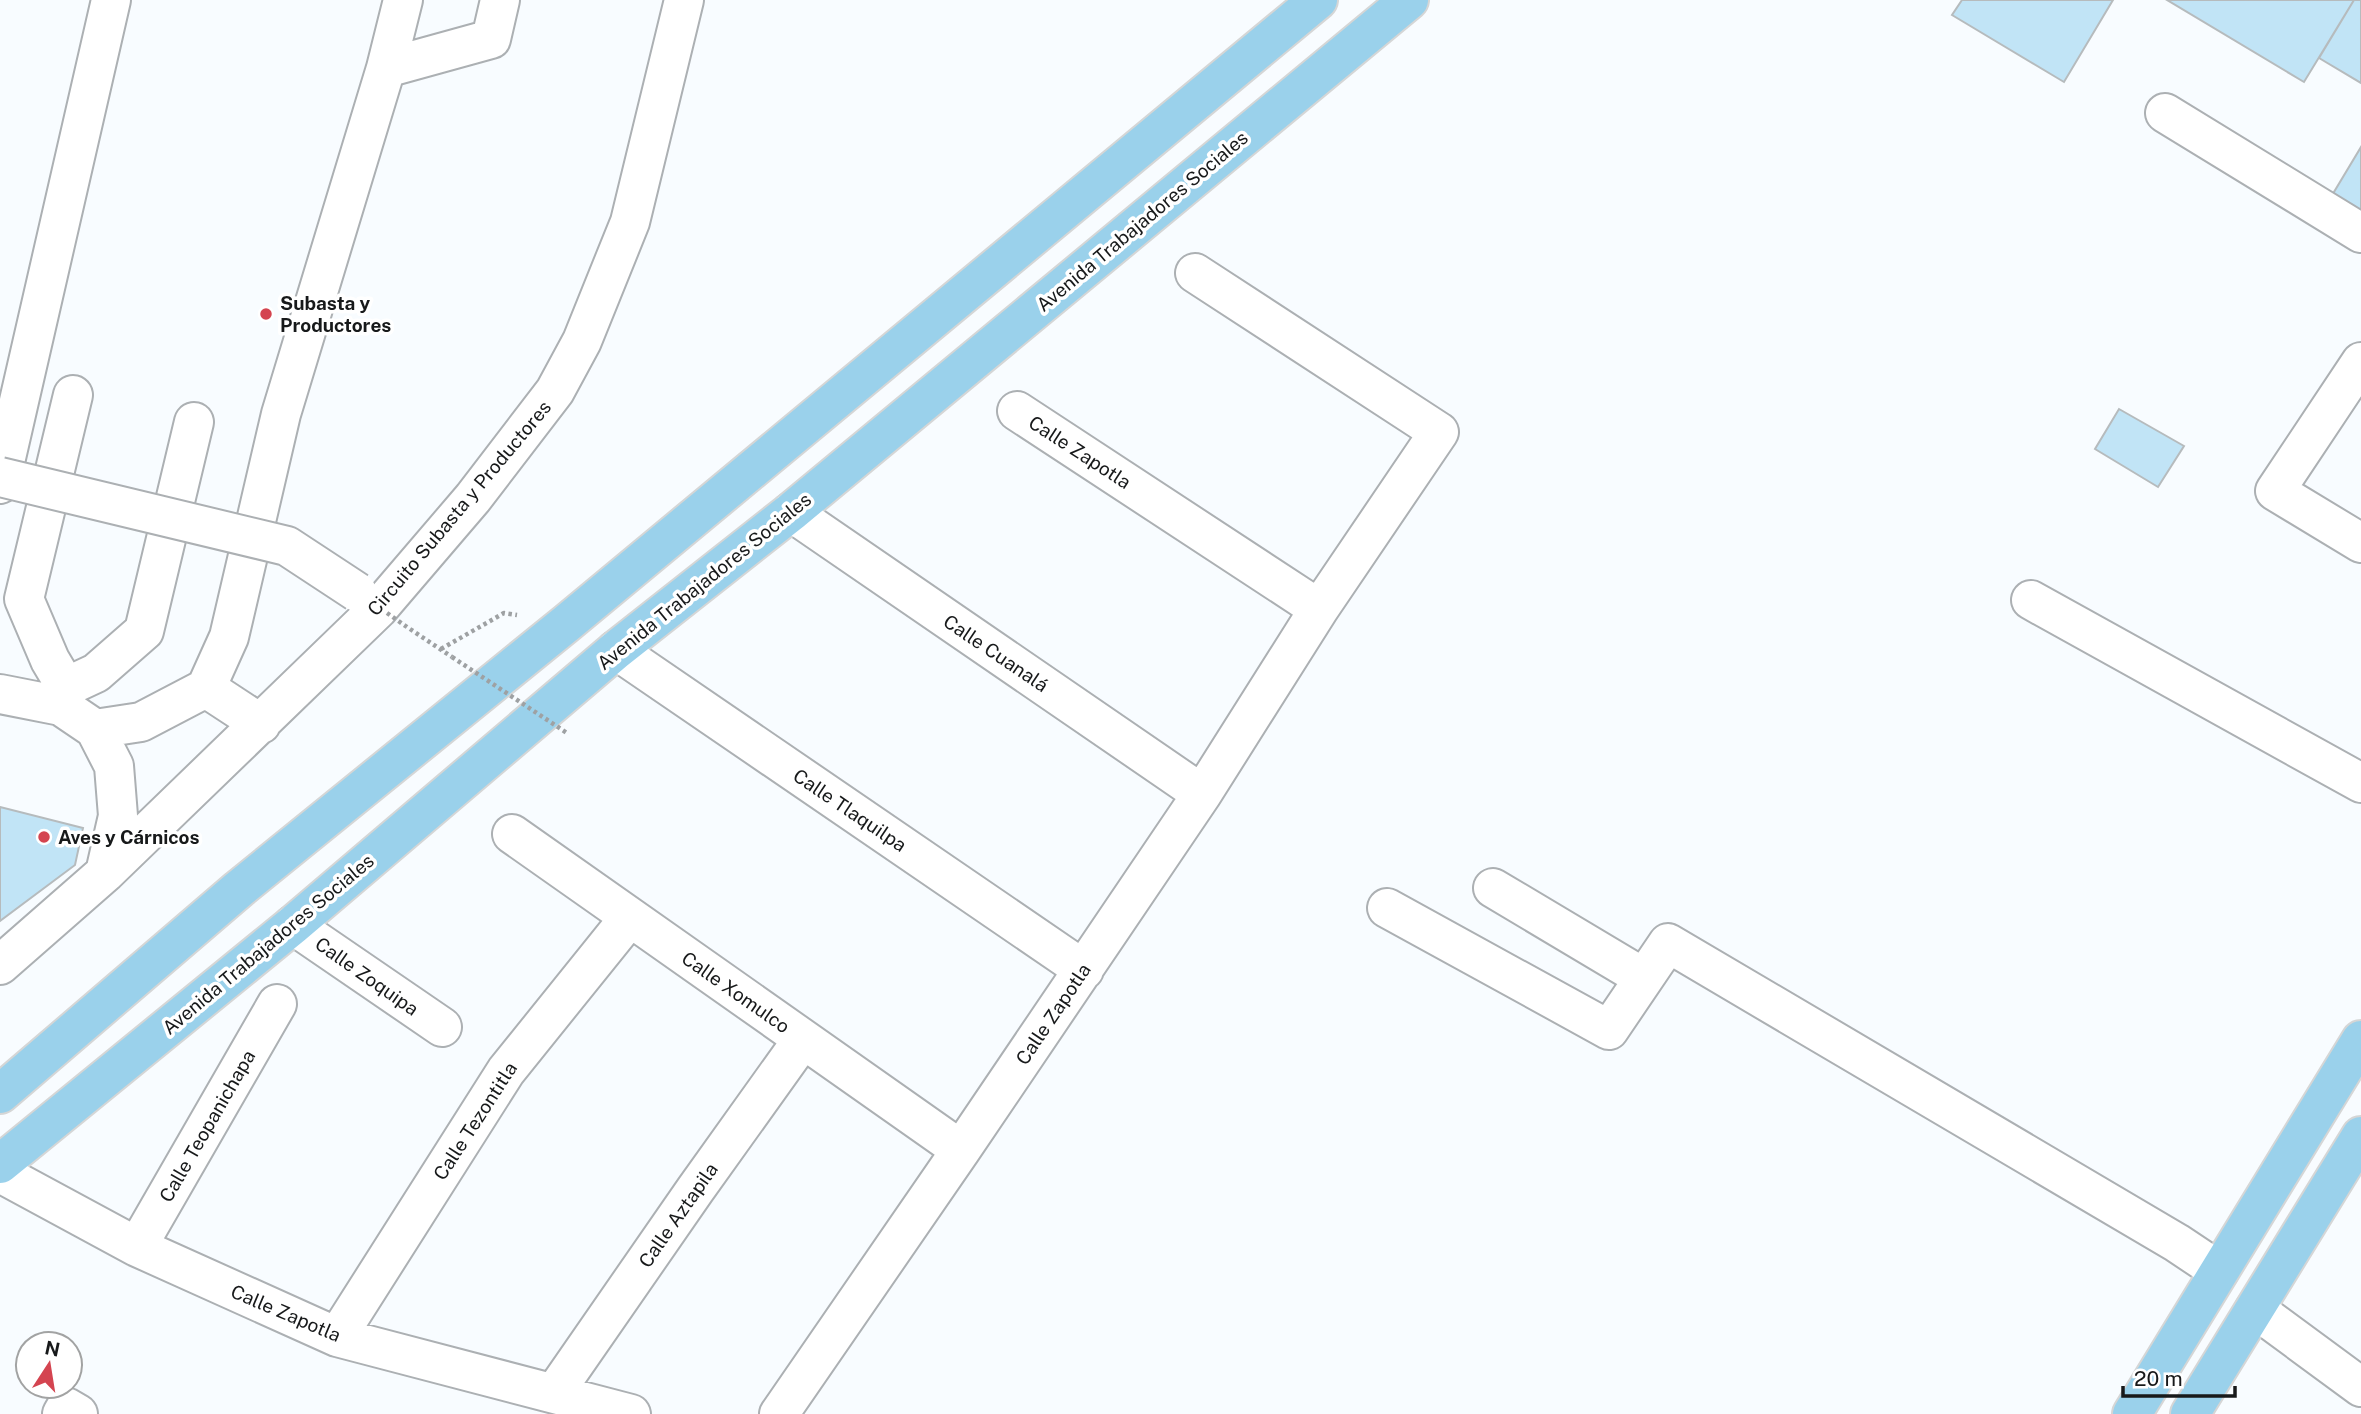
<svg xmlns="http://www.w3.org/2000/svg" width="2361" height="1414" font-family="'Public Sans',sans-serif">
  <rect width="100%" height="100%" fill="#f8fcff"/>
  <path fill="#c1e4f6" stroke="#b6bbbd" stroke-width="2" d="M1962,0H2113L2064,82L1952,15Z
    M2167,0H2354L2304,82Z
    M2354,0H2361V83L2319,58Z
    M2361,147V216L2331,197Z
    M2119,409L2184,446L2158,487L2095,449Z
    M0,807L83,828L75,865L0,921Z"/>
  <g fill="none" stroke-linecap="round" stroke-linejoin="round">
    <defs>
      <path id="minor" d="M386,68L491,39L500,0
        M2165,113L2361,233
        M2361,362L2275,491L2361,543
        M1017,411L1319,609
        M0,484L111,0
        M791,512L1202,794
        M2031,600L2361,783
        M616,650L1084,970
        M66,687L96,673L144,631L194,422
        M206,688L229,637L281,414L386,68L403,0
        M0,694L61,706L95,729L141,722L206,688L261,724
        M61,706L66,687L50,660L24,599L73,395
        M95,729L114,766L118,816L105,873
        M512,834L961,1150
        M1493,888L1644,978
        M1387,908L1609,1030L1668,943L2177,1243L2219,1271
        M293,925L442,1027
        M0,965L105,873L378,609L473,498L555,391L582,341L630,222L684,0
        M0,1173L137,1247L337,1337L631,1414
        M137,1247L277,1004
        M2255,1309L2361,1387
        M337,1337L506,1071L630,917
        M555,1392L695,1190L803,1039
        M62,1414L66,1407L78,1414
        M779,1414L961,1150L1202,794L1319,609L1439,432L1195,273"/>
      <path id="major" d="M0,1094L239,889L567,623L1318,0
        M0,1164L293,925L616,650L791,512L1409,0
        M2132,1414L2361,1040
        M2190,1414L2361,1136"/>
    </defs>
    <use href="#minor" stroke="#acb0b3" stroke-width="42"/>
    <use href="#major" stroke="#d5d6d6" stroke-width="42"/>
    <path stroke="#9ea1a3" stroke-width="4.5" stroke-dasharray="3.5 3.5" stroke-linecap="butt" d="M410,629L452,657
      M441,649L504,613L517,615"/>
    <use href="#minor" stroke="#fff" stroke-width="38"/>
    <use href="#major" stroke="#9ad1eb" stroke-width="38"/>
    <defs>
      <path id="minor-bridge" d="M0,477L287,546L357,592"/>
    </defs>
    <use href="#minor-bridge" stroke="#acb0b3" stroke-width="42" stroke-linecap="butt"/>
    <path stroke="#9ea1a3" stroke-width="4.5" stroke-dasharray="3.5 3.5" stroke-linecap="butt" d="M387,613L407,627
      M452,657L567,733"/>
    <use href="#minor-bridge" stroke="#fff" stroke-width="38"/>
  </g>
  <g fill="#d44450" stroke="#fff" stroke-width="2.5">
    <circle cx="266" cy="314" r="7"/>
    <circle cx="44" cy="837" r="7"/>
  </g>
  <g text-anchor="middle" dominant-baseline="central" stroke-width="7" stroke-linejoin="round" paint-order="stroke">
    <g font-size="19" fill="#17191a" stroke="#fff">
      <text transform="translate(1142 221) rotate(-40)">Avenida Trabajadores Sociales</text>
      <text transform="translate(1080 452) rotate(33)">Calle Zapotla</text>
      <text transform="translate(459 508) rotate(-50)">Circuito Subasta y Productores</text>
      <text transform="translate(704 581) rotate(-39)">Avenida Trabajadores Sociales</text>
      <text transform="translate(996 653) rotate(34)">Calle Cuanalá</text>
      <text transform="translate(850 810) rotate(34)">Calle Tlaquilpa</text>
      <text transform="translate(268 944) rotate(-40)">Avenida Trabajadores Sociales</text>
      <text transform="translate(367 976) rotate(35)">Calle Zoquipa</text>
      <text transform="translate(736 992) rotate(35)">Calle Xomulco</text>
      <text transform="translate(1053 1014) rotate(-56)">Calle Zapotla</text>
      <text transform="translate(475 1121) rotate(-57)">Calle Tezontitla</text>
      <text transform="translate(207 1126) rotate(-60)">Calle Teopanichapa</text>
      <text transform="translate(678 1215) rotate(-55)">Calle Aztapila</text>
      <text transform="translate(286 1313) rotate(23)">Calle Zapotla</text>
    </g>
    <g font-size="19" font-weight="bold" fill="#17191a" stroke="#fff" text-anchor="start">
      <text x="280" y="303">Subasta y<tspan x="280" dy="22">Productores</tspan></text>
      <text x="58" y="837">Aves y Cárnicos</text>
    </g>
  </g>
  <g transform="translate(49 1365) rotate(12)"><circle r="33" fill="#ffffff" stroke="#a2a3a3" stroke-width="2"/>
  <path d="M0-5L12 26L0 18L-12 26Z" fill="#d44450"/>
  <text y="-10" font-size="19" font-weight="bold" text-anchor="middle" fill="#17191a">N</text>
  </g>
  <path d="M2123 1386v10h112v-10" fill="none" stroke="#17191a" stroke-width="3.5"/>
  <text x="2134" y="1386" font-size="21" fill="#17191a" stroke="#ffffff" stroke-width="5" paint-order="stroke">20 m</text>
</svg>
